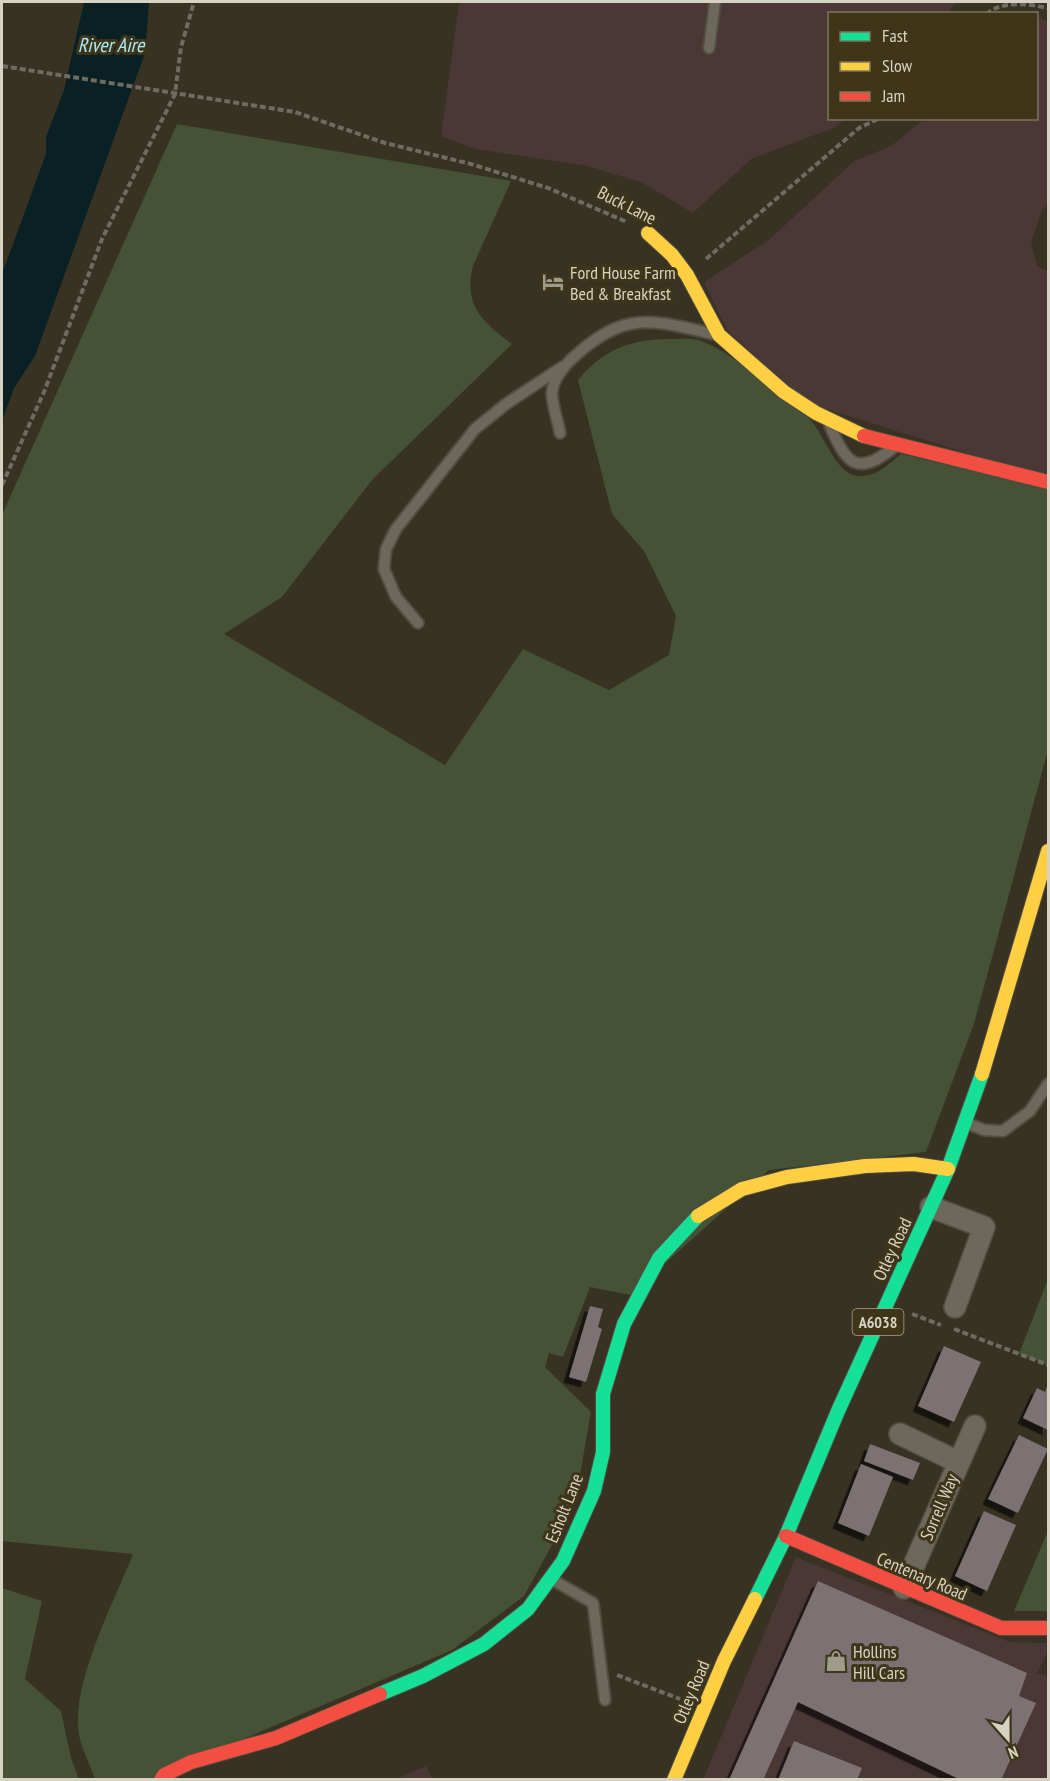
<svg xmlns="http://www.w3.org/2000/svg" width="1050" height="1781" font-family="'PT Sans Narrow',sans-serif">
  <defs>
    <filter id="shadow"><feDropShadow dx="-5.5" dy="5.5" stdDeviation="0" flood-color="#0009"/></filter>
  </defs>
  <rect width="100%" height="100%" fill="#373222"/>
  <path fill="#4a3736" d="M459,2H957L947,13L830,14V118L845,119L836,127L751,159L693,213L643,183L588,166L475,149L441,136Z
    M1037,17L1048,21V203L1041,213L1031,242L1037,266L1048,271V474L1005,465L807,403L727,330L704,282L770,239L854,161L891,146L924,119L1036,118Z
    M796,1557L1010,1642L1048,1643V1651L1037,1673L1048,1676V1779L703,1780Z
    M426,1766L433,1779H396Z"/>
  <path fill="#465235" d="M177,124L511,181L473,266C463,306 483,322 512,344L372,480L282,597L224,634L445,765L523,649L609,690L669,655L676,616L644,551L612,514L578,380C604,348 634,338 674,339C683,339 693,338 701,341C730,352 753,374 776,393C787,401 799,409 809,418C823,432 836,475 858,476C875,478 889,464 901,454L1048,488V750L974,1024L926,1152L769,1170L630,1295L590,1287L563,1357L549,1353L545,1367L591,1412L575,1503L524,1596L452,1650L150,1779H95C90,1765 82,1750 79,1735C70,1685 114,1602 133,1554L2,1541V515Z
    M1048,1279V1365L1019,1354Z
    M1048,1531V1611H1014Z
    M2,1588L42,1601L25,1679L61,1711L71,1758L79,1779H2Z"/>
  <path fill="#092124" d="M84,2H149L145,53L35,356L14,388L2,421V274L46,154V137L64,90Z"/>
  <path fill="#7c7173" filter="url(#shadow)" d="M590,1306L603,1309L598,1327L602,1329L586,1382L569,1377Z
    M944,1346L981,1362L954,1422L918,1406Z
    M1048,1384V1430L1023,1418L1037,1388L1045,1392Z
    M1019,1435L1048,1449L1018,1513L988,1499Z
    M870,1444L920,1463L913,1480L864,1461Z
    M861,1464L893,1477L869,1536L838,1523Z
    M984,1511L1016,1525L987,1591L955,1576Z
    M818,1581L1027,1673L1019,1696L1036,1703L1001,1780H961L798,1702L763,1780H729Z
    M794,1741L862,1768L857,1780H778Z"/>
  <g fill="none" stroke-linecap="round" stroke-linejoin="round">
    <defs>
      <path id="lane" d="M709,48L715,2
        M830,426C846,462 856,478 893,448
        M560,433C558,421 552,405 552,393C553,377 566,364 576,355C626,310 653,320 713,334
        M418,623L396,597L384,569L386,549L396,529L475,429L506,404L562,367
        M969,1124L984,1130L1003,1131L1030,1111L1048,1084
        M553,1580L593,1603L605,1700"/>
      <path id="street" d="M931,1207L984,1227L955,1307
        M900,1434L958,1462
        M904,1588L975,1426"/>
      <path id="fast" d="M755,1599L786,1536L838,1411L948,1169L982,1074
        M380,1694L423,1676L484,1644L528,1609L563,1561L594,1491L603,1452V1394L624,1324L659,1258L698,1216"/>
      <path id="slow" d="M648,233L672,255L687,275L719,335L784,392L816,413L864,436
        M982,1074L1048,851
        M698,1216L742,1189L787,1177L865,1166L914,1164L948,1169
        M674,1780L724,1661L755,1599"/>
      <path id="jam" d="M864,436L1048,482
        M786,1536L1001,1628H1048
        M161,1780L164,1775L191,1762L276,1738L380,1694"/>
    </defs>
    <use href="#lane" stroke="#514d3f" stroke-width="14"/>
    <use href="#street" stroke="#514d3f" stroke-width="24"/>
    <use href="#fast" stroke="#514d3f" stroke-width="16"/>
    <use href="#slow" stroke="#514d3f" stroke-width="16"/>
    <use href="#jam" stroke="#514d3f" stroke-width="16"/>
    <path stroke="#6e6b60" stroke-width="4" stroke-dasharray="6 3" stroke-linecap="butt" d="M986,14C1004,0 1028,4 1048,8
      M2,66L295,112L385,143L471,164L548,188L627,222
      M706,259L859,128L880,118
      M2,485L44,392L102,239L175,94L181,47L194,2
      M912,1314L941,1325
      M954,1329L1048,1365
      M617,1675L680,1699"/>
    <use href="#lane" stroke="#6c685c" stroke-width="10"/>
    <use href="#street" stroke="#6c685c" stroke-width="21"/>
    <use href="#fast" stroke="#16e098" stroke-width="14"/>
    <use href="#slow" stroke="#ffcf43" stroke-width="14"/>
    <use href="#jam" stroke="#f24e42" stroke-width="14"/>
  </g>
  <defs>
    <symbol id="hotel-bare" viewBox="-9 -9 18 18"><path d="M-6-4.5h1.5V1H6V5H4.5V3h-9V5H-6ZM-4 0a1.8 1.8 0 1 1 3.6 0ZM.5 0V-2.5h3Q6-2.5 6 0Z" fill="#9f9b8a" stroke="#3f361a" stroke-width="2.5" paint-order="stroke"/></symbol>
    <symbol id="shop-bare" viewBox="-9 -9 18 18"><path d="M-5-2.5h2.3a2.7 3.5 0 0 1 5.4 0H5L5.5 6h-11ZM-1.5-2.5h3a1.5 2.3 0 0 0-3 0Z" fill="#9f9b8a" stroke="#3f361a" stroke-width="2.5" paint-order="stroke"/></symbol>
  </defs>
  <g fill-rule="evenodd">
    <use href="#hotel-bare" x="538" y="267" width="30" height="30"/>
    <use href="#shop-bare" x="821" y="1646" width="30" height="30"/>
  </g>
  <g text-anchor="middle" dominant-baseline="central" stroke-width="6" stroke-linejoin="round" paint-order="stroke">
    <rect fill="#3f361a" stroke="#a9a490" stroke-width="1.5" x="852.5" y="1309" width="51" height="26" rx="4.5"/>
    <g font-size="16" font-weight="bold" fill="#d7d3c2">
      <text x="878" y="1322">A6038</text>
    </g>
    <g font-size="18" fill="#d7d3c2" stroke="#3f361a">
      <text transform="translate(627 205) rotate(27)">Buck Lane</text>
      <text transform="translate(892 1249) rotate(-65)">Otley Road</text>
      <text transform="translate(939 1507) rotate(-67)">Sorrell Way</text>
      <text transform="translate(564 1508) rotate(-68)">Esholt Lane</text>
      <text transform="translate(922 1576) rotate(23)">Centenary Road</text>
      <text transform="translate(691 1692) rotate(-67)">Otley Road</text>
    </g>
    <g font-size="18" fill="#d7d3c2" stroke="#3f361a" text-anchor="start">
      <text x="570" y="272">Ford House Farm<tspan x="570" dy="21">Bed &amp; Breakfast</tspan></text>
      <text x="853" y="1651">Hollins<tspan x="853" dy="21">Hill Cars</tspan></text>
    </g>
    <g font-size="20" font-style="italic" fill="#a7eaf7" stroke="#3f361a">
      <text x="111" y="45">River Aire</text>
    </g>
  </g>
  <rect width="1050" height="1781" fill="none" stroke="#d7d3c2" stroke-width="6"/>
  <rect x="828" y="12" width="210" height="108" fill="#3f361a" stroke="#7c755d" stroke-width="1.5"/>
  <rect x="840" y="32" width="30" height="9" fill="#16e098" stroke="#7c755d" stroke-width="1.5"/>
  <text x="882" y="42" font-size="18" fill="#d7d3c2">Fast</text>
  <rect x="840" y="62" width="30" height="9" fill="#ffcf43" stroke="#7c755d" stroke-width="1.5"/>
  <text x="882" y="72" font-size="18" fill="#d7d3c2">Slow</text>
  <rect x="840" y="92" width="30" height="9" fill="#f24e42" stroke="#7c755d" stroke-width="1.5"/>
  <text x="882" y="102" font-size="18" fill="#d7d3c2">Jam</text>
  <g transform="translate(1008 1739) rotate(159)" stroke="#3f361a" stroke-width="4.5" paint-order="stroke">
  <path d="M0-4.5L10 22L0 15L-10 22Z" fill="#d7d3c2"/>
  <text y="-9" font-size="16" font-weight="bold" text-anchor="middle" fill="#d7d3c2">N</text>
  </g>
</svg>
